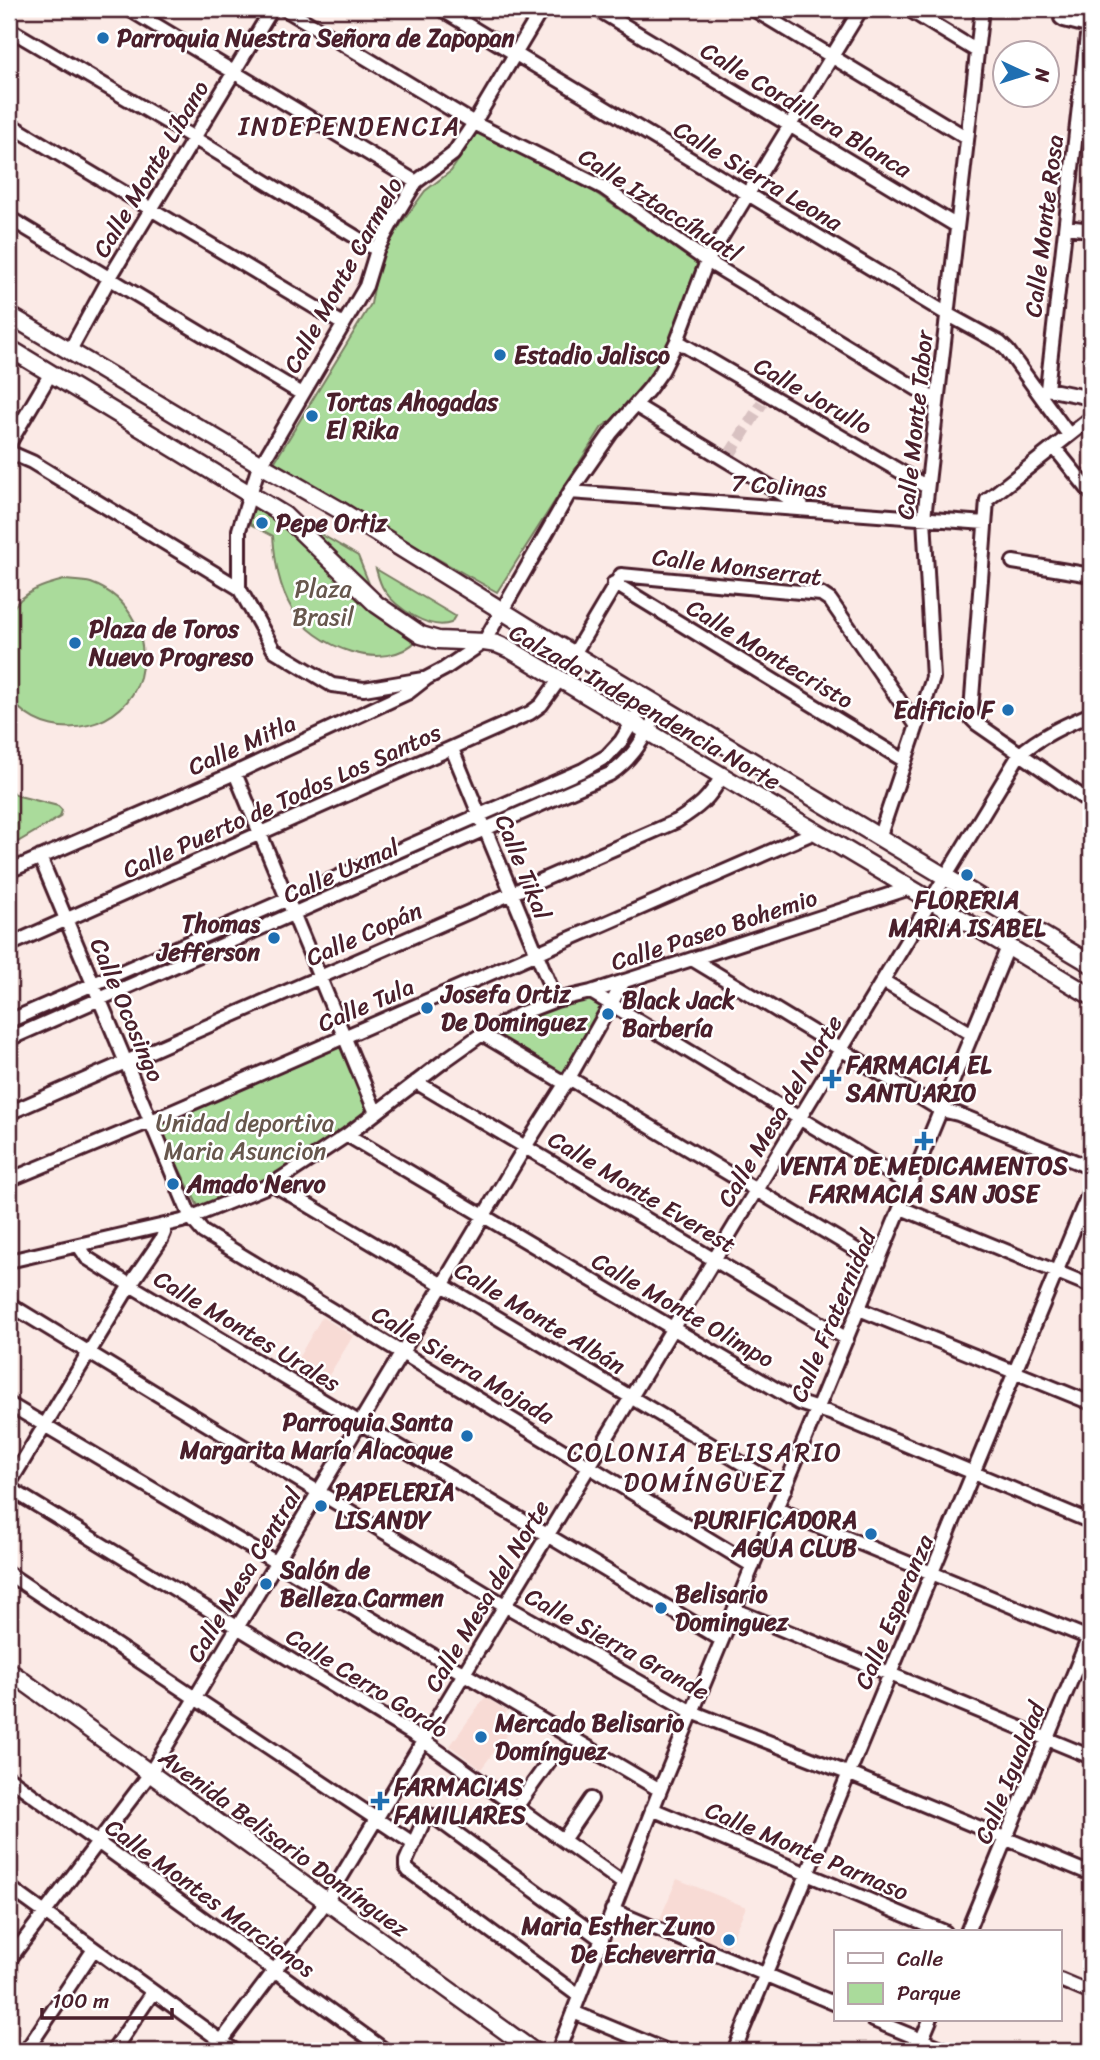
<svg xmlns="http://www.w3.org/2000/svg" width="1100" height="2060" font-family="Sriracha,sans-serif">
  <rect width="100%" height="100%" fill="#fbeae6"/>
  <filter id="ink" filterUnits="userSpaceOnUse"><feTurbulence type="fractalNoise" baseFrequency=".0143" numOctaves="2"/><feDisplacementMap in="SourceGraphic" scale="14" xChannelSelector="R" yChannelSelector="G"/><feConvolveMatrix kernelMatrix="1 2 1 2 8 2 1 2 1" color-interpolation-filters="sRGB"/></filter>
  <g filter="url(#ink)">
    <path fill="#f8dbd5" d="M322,1317L353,1336L320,1390L290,1372Z
      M485,1697L507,1711L501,1720L512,1728L481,1769L450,1746Z
      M677,1879L746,1907L727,1949L659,1921Z"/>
    <path fill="#aadb9b" stroke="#7a7d63" stroke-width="2" d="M477,132L590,189L700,266C676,324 655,391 602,427L497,592L272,466L371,304L379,261L401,224L425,191L451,171Z
      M255,506L295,537L387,622L403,633L418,639C385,676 313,646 292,609C279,587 275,562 273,536L248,523Z
      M295,519L358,556L374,596Z
      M376,569L455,616L451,623C430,631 396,608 384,590C380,584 378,576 376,569Z
      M64,580C73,581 83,581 91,583C130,597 150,637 140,677C126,728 56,744 19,708C16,705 10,699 9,695C7,689 8,615 11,611C23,591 44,585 64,580Z
      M9,790L19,796L58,806L62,810L60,817L9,847Z
      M592,996L603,1008L564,1081L487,1034L528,1013Z
      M340,1044L369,1113L270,1179L199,1208L156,1123Z"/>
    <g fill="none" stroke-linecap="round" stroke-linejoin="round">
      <path stroke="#d8c1c1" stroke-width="12" stroke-dasharray="12 6" stroke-linecap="butt" d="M730,454L762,403"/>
      <defs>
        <path id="minor" d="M129,9L416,182
          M285,9L474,123L604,188L707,261L937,401
          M441,9L947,314L1000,343L1008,351L1069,435
          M597,9L957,226
          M753,9L967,138
          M908,9L977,51
          M1060,9L1061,18L1064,20L1091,27
          M9,29L194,138L377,250
          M9,124L343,324
          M9,218L302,394
          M1066,227L1091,230
          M677,341L927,487
          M69,352L109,279L272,9
          M1047,389L1088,27
          M1040,394L1047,389L1091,398
          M635,405L802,506
          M1091,418L987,500L971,711V718L976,723L1091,803
          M9,444L51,373
          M1054,447L1091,493
          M9,452L32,462L239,588
          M570,492L985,523
          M1013,562L1091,575
          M614,583L905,761
          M574,654L621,575L821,594L830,600L917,726
          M423,679L364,689L332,685L274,650L239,588V530L257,472L366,286L377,250L396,215L416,182L453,154L474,123L542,9
          M452,749L556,1000
          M235,773L376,1113
          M879,838L933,678L924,518L982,9
          M40,857L191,1218L203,1232L753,1566
          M9,871L235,773L409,692L427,678L444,669L484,642L570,492L611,433L649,389L662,371L677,341L707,261L861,9
          M9,945L530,713L541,705L559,680
          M692,959L941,1110L958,1114L1091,1168
          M883,981L972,1034
          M591,992L910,1185
          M9,1021L583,770L607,756L621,741L647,698
          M482,1034L566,1084
          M9,1039L610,774C636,757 646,732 662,707
          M569,1078L878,1263
          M416,1082L847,1339
          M9,1113L677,821C699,807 709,799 722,776
          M347,1135L799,1403L830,1413L1091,1522
          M9,1180L151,1121L815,832
          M273,1184L785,1489
          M901,1208L1091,1286
          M79,1246L87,1258L130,1285L722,1640
          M9,1261L182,1221L273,1184L347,1135L444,1061L482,1034L522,1013L556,1000L591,992L910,888
          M9,1304L506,1606L692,1712L850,1774L1091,1874
          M859,1309L1091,1403
          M9,1404L660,1790
          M9,1484L130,1285L161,1240L164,1233V1226
          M9,1488L424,1741L623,1883
          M777,1509L1091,1639
          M9,1574L414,1844
          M735,1610L1091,1757
          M9,1778L386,2051
          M517,1806L550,1760
          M652,1809L945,1932
          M563,1840L591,1799
          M9,1887L235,2051
          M612,1910L836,2004
          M967,1932L1091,1632
          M9,1960L149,1775L525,1147L569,1078L624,981
          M1060,1980L1091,1993
          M579,1996L409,1871L406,1867V1861L425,1818L428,1815L433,1816L601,1939
          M573,2012L667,2051
          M873,2020L949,2051
          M26,2051L94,1949
          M113,2051L153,1992
          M214,2051L326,1902L1019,755C1040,736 1066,725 1091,714
          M558,2051L660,1790L1008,947
          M734,2051L1091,1188
          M917,2051L930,2020"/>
        <path id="major" d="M9,315L261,465L338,509L533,630L1091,964
          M9,348L284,515L376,604L421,635L438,640L484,642L497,644L511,650L1091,996
          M9,1671L533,2051"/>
      </defs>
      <use href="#minor" stroke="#4a1f2b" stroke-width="18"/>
      <use href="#major" stroke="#4a1f2b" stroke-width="21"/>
      <use href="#minor" stroke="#fff" stroke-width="12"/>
      <use href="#major" stroke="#fff" stroke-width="16"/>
    </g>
  </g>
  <g fill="#1f6fb2" stroke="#fff" stroke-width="2.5">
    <circle cx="103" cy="38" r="7"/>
    <circle cx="500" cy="355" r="7"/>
    <circle cx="312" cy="416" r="7"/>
    <circle cx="262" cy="523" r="7"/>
    <circle cx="75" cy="643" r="7"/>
    <circle cx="1008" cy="710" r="7"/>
    <circle cx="967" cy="875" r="7"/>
    <circle cx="274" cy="938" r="7"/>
    <circle cx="427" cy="1008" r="7"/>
    <circle cx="608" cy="1014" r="7"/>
    <path d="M828.5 1068.5h7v7h7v7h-7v7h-7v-7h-7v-7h7z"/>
    <path d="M920.5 1130.5h7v7h7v7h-7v7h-7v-7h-7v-7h7z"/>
    <circle cx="173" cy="1184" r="7"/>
    <circle cx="467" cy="1436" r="7"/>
    <circle cx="321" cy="1506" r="7"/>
    <circle cx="871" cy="1534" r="7"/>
    <circle cx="266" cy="1584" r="7"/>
    <circle cx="661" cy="1608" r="7"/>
    <circle cx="481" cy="1737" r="7"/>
    <path d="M376.5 1790.5h7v7h7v7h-7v7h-7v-7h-7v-7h7z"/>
    <circle cx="729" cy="1940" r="7"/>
  </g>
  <g text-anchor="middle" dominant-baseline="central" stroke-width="5" stroke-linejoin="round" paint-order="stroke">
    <g font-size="24" font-weight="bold" fill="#4a1f2b" stroke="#fff" text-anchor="start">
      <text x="117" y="38">Parroquia Nuestra Señora de Zapopan</text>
      <text x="514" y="355">Estadio Jalisco</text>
      <text x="326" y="402">Tortas Ahogadas<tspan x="326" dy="28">El Rika</tspan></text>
      <text x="276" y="523">Pepe Ortiz</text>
      <text x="89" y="629">Plaza de Toros<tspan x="89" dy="28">Nuevo Progreso</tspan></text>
      <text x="994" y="710" text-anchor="end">Edificio F</text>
      <text x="967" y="900" text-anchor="middle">FLORERIA<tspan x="967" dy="28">MARIA ISABEL</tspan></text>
      <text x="260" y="924" text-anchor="end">Thomas<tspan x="260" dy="28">Jefferson</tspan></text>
      <text x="441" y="994">Josefa Ortiz<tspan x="441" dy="28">De Dominguez</tspan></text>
      <text x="622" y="1000">Black Jack<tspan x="622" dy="28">Barbería</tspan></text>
      <text x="846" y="1065">FARMACIA EL<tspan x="846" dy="28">SANTUARIO</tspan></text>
      <text x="924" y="1166" text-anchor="middle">VENTA DE MEDICAMENTOS<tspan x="924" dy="28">FARMACIA SAN JOSE</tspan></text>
      <text x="187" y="1184">Amado Nervo</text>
      <text x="453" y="1422" text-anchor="end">Parroquia Santa<tspan x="453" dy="28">Margarita María Alacoque</tspan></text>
      <text x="335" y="1492">PAPELERIA<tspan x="335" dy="28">LISANDY</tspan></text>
      <text x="857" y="1520" text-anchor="end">PURIFICADORA<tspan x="857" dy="28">AGUA CLUB</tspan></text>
      <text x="280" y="1570">Salón de<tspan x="280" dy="28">Belleza Carmen</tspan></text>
      <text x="675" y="1594">Belisario<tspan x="675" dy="28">Dominguez</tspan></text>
      <text x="495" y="1723">Mercado Belisario<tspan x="495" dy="28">Domínguez</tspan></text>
      <text x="394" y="1787">FARMACIAS<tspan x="394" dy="28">FAMILIARES</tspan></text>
      <text x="715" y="1926" text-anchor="end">Maria Esther Zuno<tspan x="715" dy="28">De Echeverria</tspan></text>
    </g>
    <g font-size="24" fill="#4a1f2b" stroke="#fff">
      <text transform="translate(806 110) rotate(31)">Calle Cordillera Blanca</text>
      <text transform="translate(151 169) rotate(-59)">Calle Monte Líbano</text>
      <text transform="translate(758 176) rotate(31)">Calle Sierra Leona</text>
      <text transform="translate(660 205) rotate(33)">Calle Iztaccíhuatl</text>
      <text transform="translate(1044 226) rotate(-83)">Calle Monte Rosa</text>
      <text transform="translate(343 275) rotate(-61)">Calle Monte Carmelo</text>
      <text transform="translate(813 396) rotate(30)">Calle Jorullo</text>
      <text transform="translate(915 425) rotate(-84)">Calle Monte Tabor</text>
      <text transform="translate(779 486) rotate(4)">7 Colinas</text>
      <text transform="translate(737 567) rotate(7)">Calle Monserrat</text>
      <text transform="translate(770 654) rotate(31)">Calle Montecristo</text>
      <text transform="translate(645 707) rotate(30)">Calzada Independencia Norte</text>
      <text transform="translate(242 745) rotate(-24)">Calle Mitla</text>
      <text transform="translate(282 801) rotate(-24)">Calle Puerto de Todos Los Santos</text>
      <text transform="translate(523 867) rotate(68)">Calle Tikal</text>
      <text transform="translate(341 871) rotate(-24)">Calle Uxmal</text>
      <text transform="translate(714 930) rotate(-18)">Calle Paseo Bohemio</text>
      <text transform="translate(364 934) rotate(-24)">Calle Copán</text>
      <text transform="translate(366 1005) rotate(-23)">Calle Tula</text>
      <text transform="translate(127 1010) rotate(67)">Calle Ocosingo</text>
      <text transform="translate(780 1111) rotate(-59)">Calle Mesa del Norte</text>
      <text transform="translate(642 1192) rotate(31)">Calle Monte Everest</text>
      <text transform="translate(683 1310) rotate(30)">Calle Monte Olimpo</text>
      <text transform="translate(833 1316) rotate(-67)">Calle Fraternidad</text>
      <text transform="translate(540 1318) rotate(31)">Calle Monte Albán</text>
      <text transform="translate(247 1331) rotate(31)">Calle Montes Urales</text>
      <text transform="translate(463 1365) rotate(31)">Calle Sierra Mojada</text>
      <text transform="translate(244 1575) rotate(-59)">Calle Mesa Central</text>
      <text transform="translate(487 1596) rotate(-59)">Calle Mesa del Norte</text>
      <text transform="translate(894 1612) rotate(-67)">Calle Esperanza</text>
      <text transform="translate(617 1644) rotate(29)">Calle Sierra Grande</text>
      <text transform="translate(367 1683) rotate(32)">Calle Cerro Gordo</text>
      <text transform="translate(1010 1773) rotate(-68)">Calle Igualdad</text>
      <text transform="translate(284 1843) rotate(36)">Avenida Belisario Domínguez</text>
      <text transform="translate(807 1851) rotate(23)">Calle Monte Parnaso</text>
      <text transform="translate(210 1898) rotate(36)">Calle Montes Marcianos</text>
    </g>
    <g font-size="24" fill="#67574d" stroke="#fff">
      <text x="323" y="589">Plaza<tspan x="323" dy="28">Brasil</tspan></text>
      <text x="245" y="1123">Unidad deportiva<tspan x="245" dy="28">Maria Asuncion</tspan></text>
    </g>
    <g font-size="26" letter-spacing="2" fill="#4a1f2b" stroke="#fff">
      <text x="350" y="126">INDEPENDENCIA</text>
      <text x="705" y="1452">COLONIA BELISARIO<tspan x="705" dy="30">DOMÍNGUEZ</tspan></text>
    </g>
  </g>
  <rect width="1100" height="2060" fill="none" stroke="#fff" stroke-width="35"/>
  <rect x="18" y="18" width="1065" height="2025" fill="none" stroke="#4a1f2b" stroke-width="2.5" filter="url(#ink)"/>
  <rect x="834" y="1930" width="228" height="91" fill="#ffffff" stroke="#b7a5aa" stroke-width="2"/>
  <rect x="848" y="1953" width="35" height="10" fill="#ffffff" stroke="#b7a5aa" stroke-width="2"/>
  <text x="897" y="1966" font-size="21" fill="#4a1f2b">Calle</text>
  <rect x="848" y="1983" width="35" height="21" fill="#aadb9b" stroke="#b7a5aa" stroke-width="2"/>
  <text x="897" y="2000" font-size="21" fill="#4a1f2b">Parque</text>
  <g transform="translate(1026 74) rotate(94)"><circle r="33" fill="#ffffff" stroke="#b7a5aa" stroke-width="2"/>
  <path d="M0-5L12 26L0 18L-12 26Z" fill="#1f6fb2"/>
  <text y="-10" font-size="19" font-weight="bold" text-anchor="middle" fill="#4a1f2b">N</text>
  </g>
  <path d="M42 2008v10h130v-10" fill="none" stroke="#4a1f2b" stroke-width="3.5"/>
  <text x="52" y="2008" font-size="21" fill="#4a1f2b" stroke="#ffffff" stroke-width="5" paint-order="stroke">100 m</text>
</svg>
